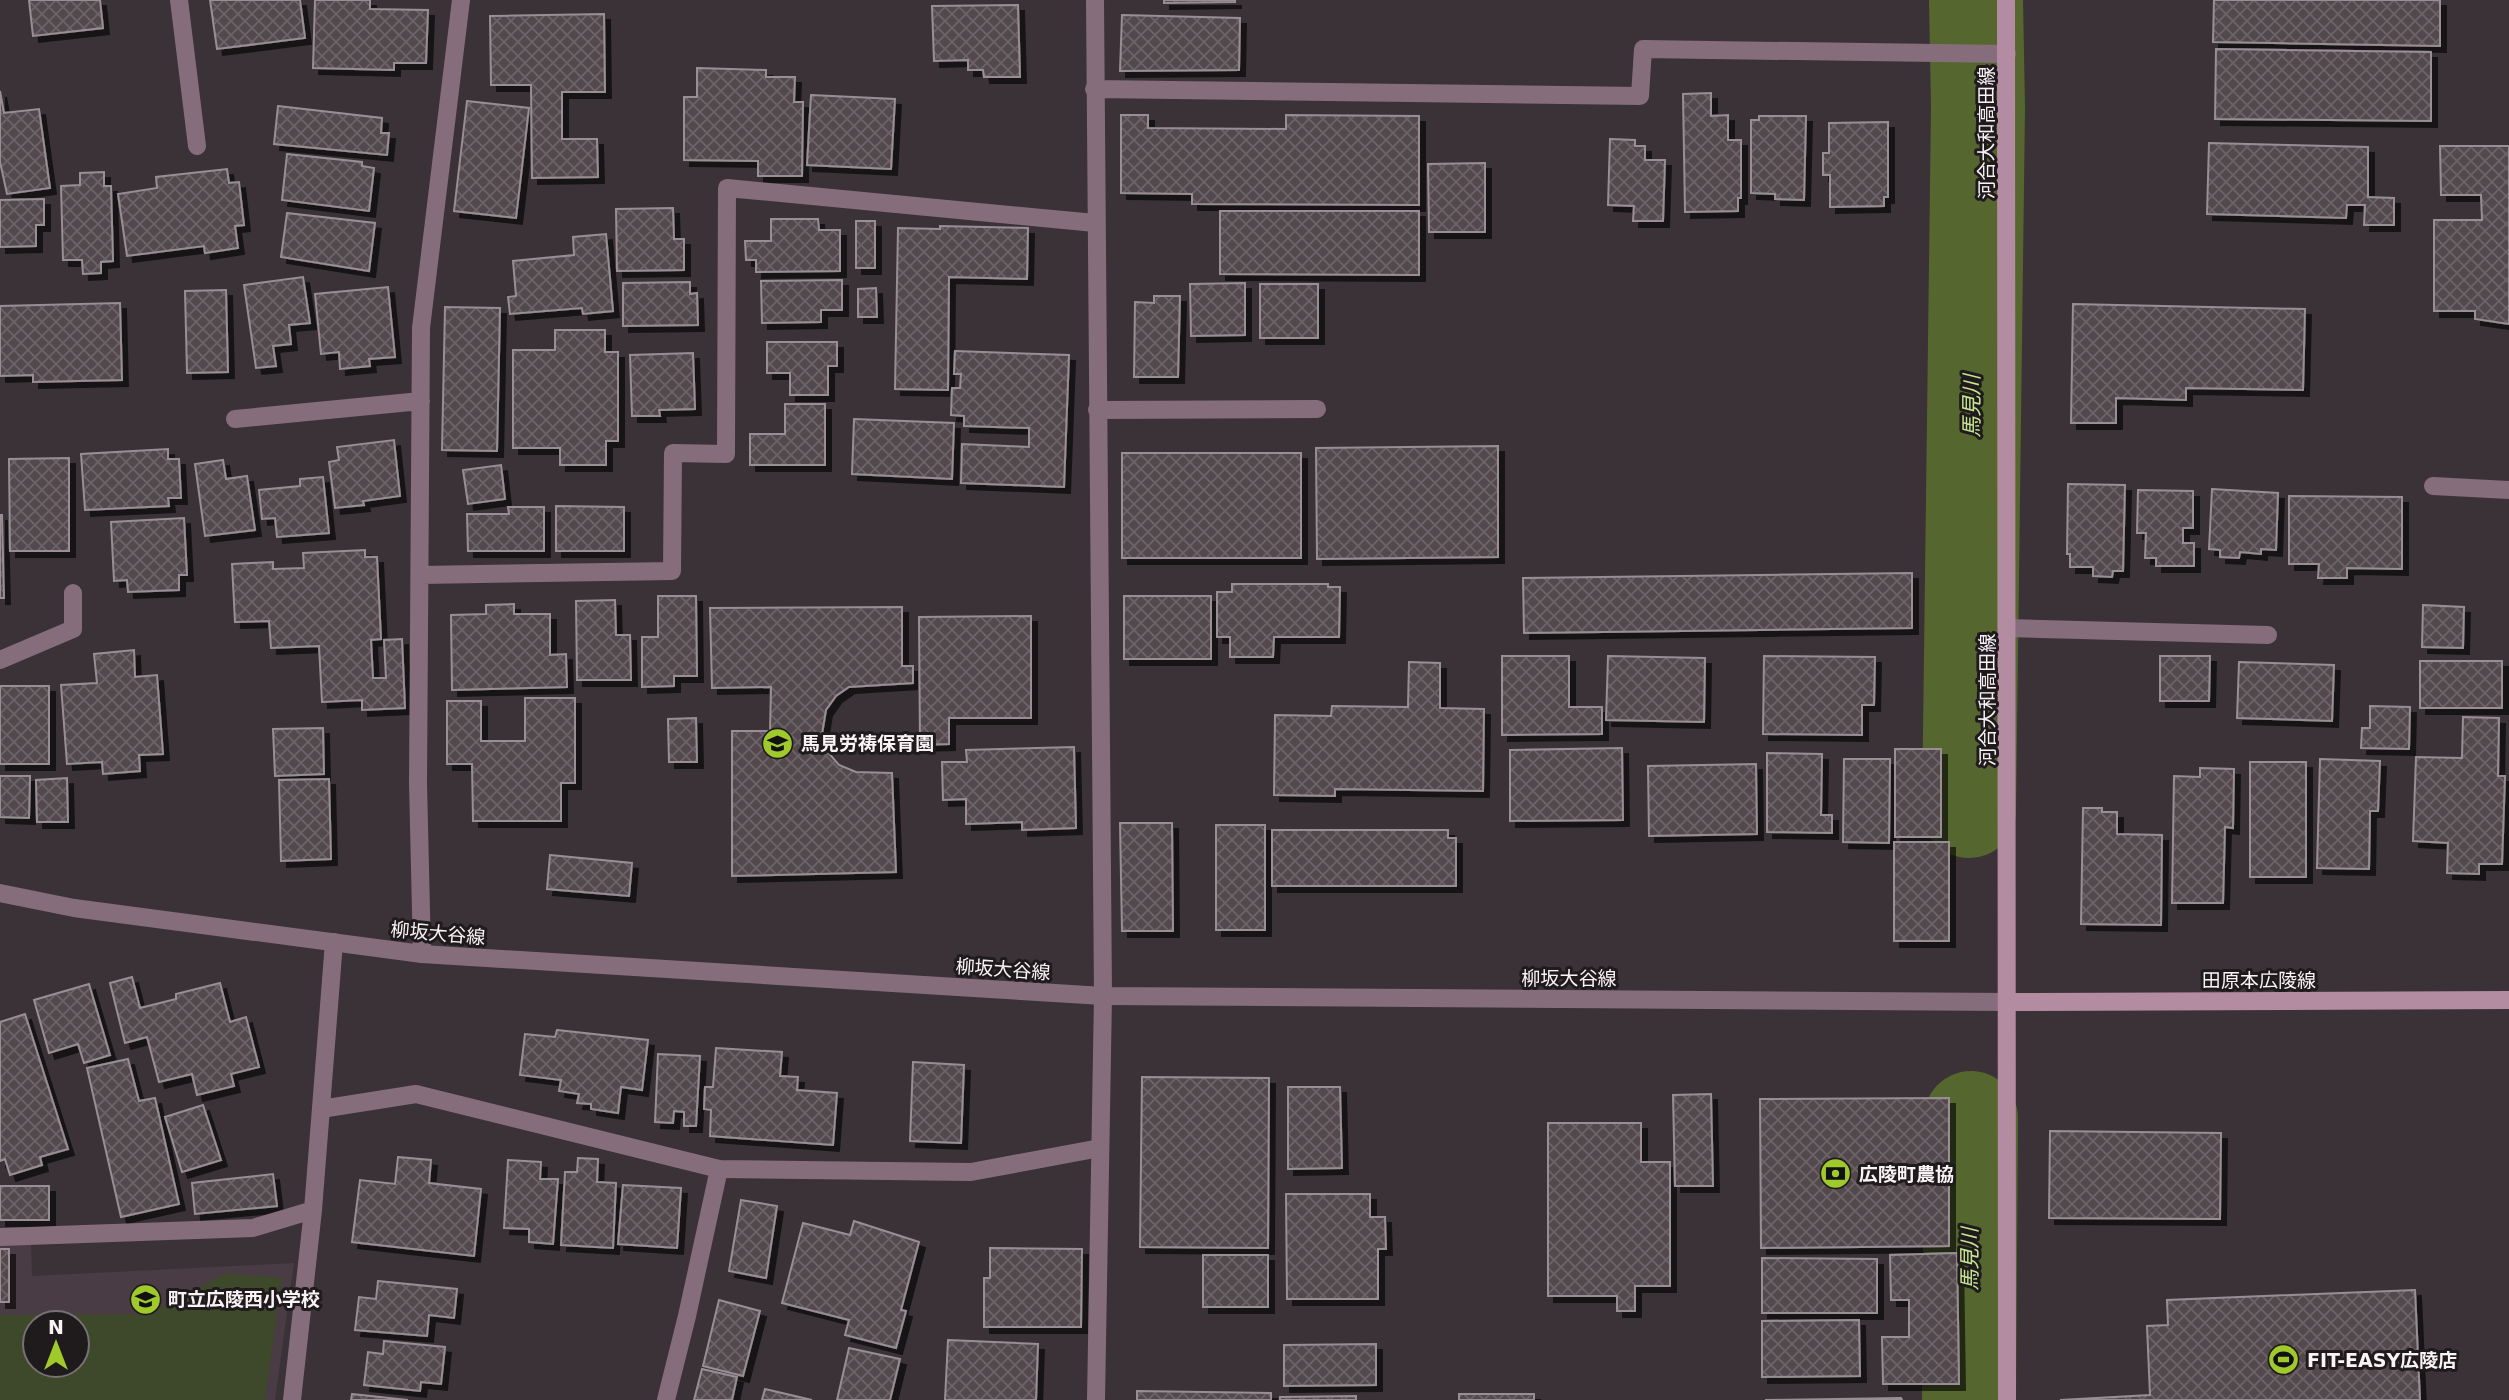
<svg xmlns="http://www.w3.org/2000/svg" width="2509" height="1400" font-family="'DejaVu Sans','Noto Sans JP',sans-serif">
  <defs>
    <pattern id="building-cross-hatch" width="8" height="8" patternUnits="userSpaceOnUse" patternTransform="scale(1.75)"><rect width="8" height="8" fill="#52494e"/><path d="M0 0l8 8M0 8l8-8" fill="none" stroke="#6c6468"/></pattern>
    <filter id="shadow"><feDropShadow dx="6" dy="6" stdDeviation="0" flood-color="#0009"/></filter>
  </defs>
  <rect width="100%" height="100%" fill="#3a3237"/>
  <path fill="#4a3c44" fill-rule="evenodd" d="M31,1243L32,1276L294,1263L275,1400H0V1245ZM35,1323H77V1365H35Z"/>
  <path fill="#3e482a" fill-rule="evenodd" d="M226,1273L282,1278L265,1400H0V1315L149,1314ZM35,1323H77V1365H35Z"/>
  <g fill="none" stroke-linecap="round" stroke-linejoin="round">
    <path stroke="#55672f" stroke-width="94" d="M1969,811L1978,107L1976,0
      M1969,1400L1971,1118"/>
  </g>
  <path fill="url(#building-cross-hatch)" stroke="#988e93" stroke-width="2" filter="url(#shadow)" d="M29,0H100L103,28L33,36Z
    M210,0H300L305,38L217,49Z
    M315,0H370V9L428,10L426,63H394V70L313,68Z
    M1164,0H1235V2L1164,3Z
    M2214,0H2440V46L2213,42Z
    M1018,5L1020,77H984L983,70H968V60L934,61L932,6Z
    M604,14L605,92H562V139H597L598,177L532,178L531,85H491L490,16Z
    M1122,15L1240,18L1239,70L1120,71Z
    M2216,49L2431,52V121L2215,119Z
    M697,68L766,70V77H795L794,102H803L802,176H758V161L684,160V97H697Z
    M0,91L4,113L39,109L50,188L7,194L0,162Z
    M1711,93V116L1728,115V140H1741V198H1738V211L1685,212L1683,94Z
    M811,95L895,99L891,169L807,165Z
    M467,101L529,108L516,218L454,211Z
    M278,106L382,118L381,133H389L387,155L274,144Z
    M1121,115H1148V128L1286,129V115L1419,116V205L1192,204V194L1121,193Z
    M1759,116H1806L1804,200L1775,199V194L1751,193V120H1759Z
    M1888,122V197H1884V206L1830,207V175H1823V153H1829V123Z
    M1610,139L1635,140V146H1645V160H1665L1663,221H1633L1634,206L1608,205Z
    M2209,143L2368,147V197L2394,198V225H2364L2365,205H2347L2346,218L2207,214Z
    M2440,146H2509V324L2475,319V311H2434V220H2482L2481,195H2441Z
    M287,154L362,162V166L374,168L369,211L282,200Z
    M1485,163V232H1429L1428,164Z
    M227,169L229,183L239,182L244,225L235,226L238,248L205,253L204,246L127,256L118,194L157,188L156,177Z
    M104,172V186H111L113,261L101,262V273L83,274L82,260H63L61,186L80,185V173Z
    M44,199V225H36V246L0,247V200Z
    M673,208L674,239H684V270L617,271L616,209Z
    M1220,211H1419V275L1220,274Z
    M287,213L375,223L369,271L281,257Z
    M771,219H818L819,230H840V271L756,272V260H746L745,241H771Z
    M856,221H875V268H856Z
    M940,226L1028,228L1027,279L949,277L948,390L895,389L898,228L940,229Z
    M606,234L613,311L583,314L582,308L510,314L508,297L516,296L513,261L574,255L573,237Z
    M303,277L310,323L289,325L291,344L273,346L276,366L256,368L244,285Z
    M842,280V310H821V322L762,323L761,281Z
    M690,282V294L697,293L698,325L623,326V283Z
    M1245,283V335L1191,336L1190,284Z
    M1260,284H1318V338H1260Z
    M388,287L395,357L369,359L370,366L340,369L339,352L321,354L315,294Z
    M876,288L877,317H858V289Z
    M226,290L228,372L187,373L185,291Z
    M1154,296H1180L1178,377H1134L1135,302L1154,303Z
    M120,303L122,380L33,382V375L0,376V306Z
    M2073,304L2305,309L2303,390L2186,388V400L2116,398V423H2071Z
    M445,307L500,308L497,451L442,450Z
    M555,330H605V352H618V441H606V465H560V448H513V350H555Z
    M767,342H837V366H828V395H790V373H767Z
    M955,351L1069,355L1064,487L961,483L962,444L1029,447V428L964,426V416L951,415L952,388H960L961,374H954Z
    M693,353L695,409L659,410L660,416H632L630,355Z
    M785,404H825V465H750V434H785Z
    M854,419L954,423L952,479L852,474Z
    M394,440L400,496L363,501L364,505L335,508L329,462L339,460L337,447Z
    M1498,446V557L1317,559L1316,448Z
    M168,449V459H179L181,498H168L169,506L85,510L81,454Z
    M1122,453H1301V558H1122Z
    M69,458V551H10L9,459Z
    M223,460L226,479L247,476L255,530L205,536L195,464Z
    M501,465L505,499L468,504L463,470Z
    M323,477L329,533L277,537L275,518L262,519L259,490L300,486V479Z
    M2068,484L2125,485L2123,571H2113L2112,577L2093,576V567H2070V554H2067Z
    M2212,489L2278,493L2276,550L2261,549V554L2240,552L2239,558L2220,557V550L2209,549Z
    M2138,490L2193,491V528H2183V543H2194V566H2156V558H2145L2146,533H2137Z
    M2289,496L2402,497V569L2347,568V578H2318L2319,564H2289Z
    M556,506L624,507V551H556Z
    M508,507H544V551H468L467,514H509Z
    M0,515H2L4,598H0Z
    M184,518L187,575H179V590L128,592L127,580L114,581L111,522Z
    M365,550V557H377L381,639L371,640L373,678H386L384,640L402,639L405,708L362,710V700L322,702L319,646L271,648L269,621L235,622L232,564L273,562V569L304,568L303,553Z
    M1912,573V628L1524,633L1523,578Z
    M1232,584H1328V587H1340L1339,637H1274L1273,657H1230V637H1217V592H1232Z
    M658,596H696L697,676H674V686L642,687V637H658Z
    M1124,596H1211V659H1124Z
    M615,600L616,635H630L631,680H577L576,601Z
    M514,604V614H550V655L566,654L567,687L452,690L451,615L486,614V605Z
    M2423,605L2464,607L2463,648L2422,647Z
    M902,607V666H913V683L849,687L836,696L826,710L822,734L827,751L839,765L856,772L892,773L896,872L732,876V731H770L771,687L712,688L710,608Z
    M1031,616V718H949V744L920,745L919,617Z
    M134,650L135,677L157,675L163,754L139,755L140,771L103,774L102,762L67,764L61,685L97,683L94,654Z
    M1502,656H1569V707H1602V734L1502,735Z
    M1608,656L1705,658L1704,722L1606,720Z
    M1764,656L1875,657L1874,705H1862V735L1763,734Z
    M2160,656H2210L2209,701H2160Z
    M2420,661H2502V708H2420Z
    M1409,662L1440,663V708L1484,709L1483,791L1335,789V796L1274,795L1275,715L1331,716L1332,706L1408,707Z
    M2239,662L2334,665L2332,721L2237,718Z
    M0,686H49V764H0Z
    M525,698H575V783H561V821H473L472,764H447V701H481V741H525Z
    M2370,706L2410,707L2409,749L2361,748L2362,728H2370Z
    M2463,717L2499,718L2498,776H2505L2502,864H2479V874L2447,873L2448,843L2413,841L2416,757L2462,758Z
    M696,718L697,762H669L668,719Z
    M323,728L324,774L275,776L273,729Z
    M1074,747L1076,828L1022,830V822L966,824V799L943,800L942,762H967L966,750Z
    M1622,748L1623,820L1510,821V750Z
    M1895,749H1941V837H1895Z
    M1767,753L1822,754L1821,815H1832V833L1767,832Z
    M1844,759H1890L1889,843L1843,842Z
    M2320,759L2380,761L2378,811H2370L2369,869L2317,868Z
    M2250,762H2306V877H2250Z
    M1756,764L1757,834L1649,836L1648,766Z
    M2200,768L2234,769L2233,828L2225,827L2223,903H2172L2174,776L2200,777Z
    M0,776H30L29,818L0,817Z
    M67,778L68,822H37L36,780Z
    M329,779L331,859L281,861L279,780Z
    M2083,808H2102V812H2117V834L2162,835L2161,925L2081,924Z
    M1120,823H1172L1173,931H1122Z
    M1216,825H1265V930H1216Z
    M1272,830H1448V838H1456V886H1272Z
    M1894,842H1949V941H1894Z
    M550,855L632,863L629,896L547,889Z
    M132,977L140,1008L176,999V994L220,983L230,1022L246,1017L259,1067L231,1074L234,1086L197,1095L192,1074L159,1082L147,1037L125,1043L110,983Z
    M89,984L110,1055L84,1063L78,1044L49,1053L34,1000Z
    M25,1014L68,1149L40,1157L42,1165L10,1175L5,1159L0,1161V1022Z
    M557,1030L648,1040L642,1090L621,1087L618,1113L591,1109V1104L577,1103L579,1094L559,1091L561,1080L520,1075L525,1034L555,1037Z
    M716,1048L782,1052L780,1076L798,1077L797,1090L837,1093L833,1145L710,1136L711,1110L704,1109L705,1087H713Z
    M658,1054L700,1056L696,1126H684V1112L674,1111L673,1123L655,1122Z
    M128,1059L139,1101L155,1098L179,1204L121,1217L87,1068Z
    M913,1062L964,1065L961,1143L910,1141Z
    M1142,1077L1269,1078L1268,1248L1140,1247Z
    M1288,1087H1340L1342,1168L1288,1169Z
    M1711,1094L1713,1186H1675L1673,1095Z
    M1949,1098V1246L1761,1248L1760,1099Z
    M203,1105L221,1160L182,1172L165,1117Z
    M1548,1123H1641V1162H1670V1286H1635V1311H1617V1296H1548Z
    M2050,1131L2221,1133L2220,1219L2049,1218Z
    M398,1157L431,1160L429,1183L481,1189L474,1256L352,1242L360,1180L395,1184Z
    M578,1158L598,1159L597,1182L616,1183L613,1248L561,1245L565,1172H577Z
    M508,1160L541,1162L540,1179H558L553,1244L529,1242V1229L504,1228Z
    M273,1174L277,1206L195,1214L192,1183Z
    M623,1185L681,1188L677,1248L618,1244Z
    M0,1186H49V1220H0Z
    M1286,1194H1370V1217H1385L1386,1249H1378V1299H1287Z
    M741,1200L777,1206L766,1278L729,1271Z
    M854,1221L919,1242L901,1310L906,1311L896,1348L845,1335L849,1320L782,1303L803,1223L850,1235Z
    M990,1248L1082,1249L1081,1327H984V1278H990Z
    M0,1249H9V1302H0Z
    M1957,1253L1959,1384H1883L1882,1337H1909V1300H1891L1890,1255Z
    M1203,1255H1268V1307H1203Z
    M1762,1258L1877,1259V1313H1762Z
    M378,1281L457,1289L454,1318L429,1315L427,1336L355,1330L359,1297L376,1299Z
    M2415,1290L2420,1400H2060L2150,1395L2147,1326L2168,1325L2167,1300Z
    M719,1300L760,1311L743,1376L703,1366Z
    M1859,1320L1860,1376L1762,1377V1321Z
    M948,1340L1038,1344L1036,1400H945Z
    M384,1341L445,1347L441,1384L421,1382L420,1391L364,1385L368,1352L383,1354Z
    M1376,1344V1385L1284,1386V1345Z
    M849,1348L900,1359L890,1400H837Z
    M702,1369L737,1377L732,1400H694Z
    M765,1389L812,1400H762Z
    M1137,1391L1271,1393V1400H1137Z
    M352,1394L408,1400H351Z
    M1459,1394H1534V1400H1459Z
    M1356,1396V1400H1280V1397Z
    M1901,1398L1902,1400H1765Z"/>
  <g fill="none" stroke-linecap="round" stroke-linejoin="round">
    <path stroke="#866d7b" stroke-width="18" d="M666,1400L687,1316L719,1169"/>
    <path stroke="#866d7b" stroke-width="18" d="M179,0L197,146
      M1095,0L1103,996L1096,1400
      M1094,89L1640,96L1643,49L2007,54
      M1097,410L1317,409
      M235,419L421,401
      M2433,486L2509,490
      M421,575L672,571L673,453L726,454L727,188L1095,223
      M2007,628L2268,635
      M0,660L73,629V593
      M422,954L418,783L421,328L461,0
      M321,1109L416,1094L719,1169L971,1172L1100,1148
      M0,1237L253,1228L313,1210
      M292,1400L313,1210L334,942"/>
    <path stroke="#866d7b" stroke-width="18" d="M0,893L74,908L422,954L1103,996L2009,1002"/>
    <path stroke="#b38ca2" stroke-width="18" d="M2006,0L2007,1400
      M2009,1002L2509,1000"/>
  </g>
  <defs>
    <symbol id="school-disc" viewBox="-11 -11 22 22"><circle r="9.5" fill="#a0c92c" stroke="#1f1b1d"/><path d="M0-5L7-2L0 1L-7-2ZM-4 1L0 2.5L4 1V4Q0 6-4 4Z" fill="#111"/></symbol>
    <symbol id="bank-disc" viewBox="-11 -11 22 22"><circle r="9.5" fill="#a0c92c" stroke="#1f1b1d"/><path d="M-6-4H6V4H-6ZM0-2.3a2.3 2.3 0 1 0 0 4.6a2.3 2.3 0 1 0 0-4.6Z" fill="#111"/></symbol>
    <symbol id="stadium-disc" viewBox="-11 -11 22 22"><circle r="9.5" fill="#a0c92c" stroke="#1f1b1d"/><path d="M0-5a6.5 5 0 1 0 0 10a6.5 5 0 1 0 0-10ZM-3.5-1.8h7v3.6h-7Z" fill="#111"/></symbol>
  </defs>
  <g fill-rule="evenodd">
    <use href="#school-disc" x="760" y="726" width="35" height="35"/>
    <use href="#bank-disc" x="1818" y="1156" width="35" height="35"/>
    <use href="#school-disc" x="128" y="1282" width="35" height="35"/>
    <use href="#stadium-disc" x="2266" y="1342" width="35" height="35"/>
  </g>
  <g text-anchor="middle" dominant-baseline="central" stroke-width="6" stroke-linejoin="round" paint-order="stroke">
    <g font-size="19" fill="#f9f3f6" stroke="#1f1b1d">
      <text transform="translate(1986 133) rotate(-90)">河合大和高田線</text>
      <text transform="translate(1987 700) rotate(-90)">河合大和高田線</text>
      <text transform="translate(438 933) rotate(5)">柳坂大谷線</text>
      <text transform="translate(1003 969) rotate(4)">柳坂大谷線</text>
      <text x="1569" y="978">柳坂大谷線</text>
      <text x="2259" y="980">田原本広陵線</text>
    </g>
    <g font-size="19" font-weight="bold" fill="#f9f3f6" stroke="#1f1b1d" text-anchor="start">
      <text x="801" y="743">馬見労祷保育園</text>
      <text x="1859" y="1174">広陵町農協</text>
      <text x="168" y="1299">町立広陵西小学校</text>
      <text x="2307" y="1360">FIT-EASY広陵店</text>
    </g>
    <g font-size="21" font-style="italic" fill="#c8e591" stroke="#1f1b1d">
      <text transform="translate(1972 406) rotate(-90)">馬見川</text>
      <text transform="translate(1970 1259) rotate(-90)">馬見川</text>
    </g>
  </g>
  <g transform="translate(56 1344)"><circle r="33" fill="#1f1b1d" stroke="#767174" stroke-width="2"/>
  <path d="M0-5L12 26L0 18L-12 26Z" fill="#a0c92c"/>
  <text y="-10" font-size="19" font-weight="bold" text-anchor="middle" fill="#f9f3f6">N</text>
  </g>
</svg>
